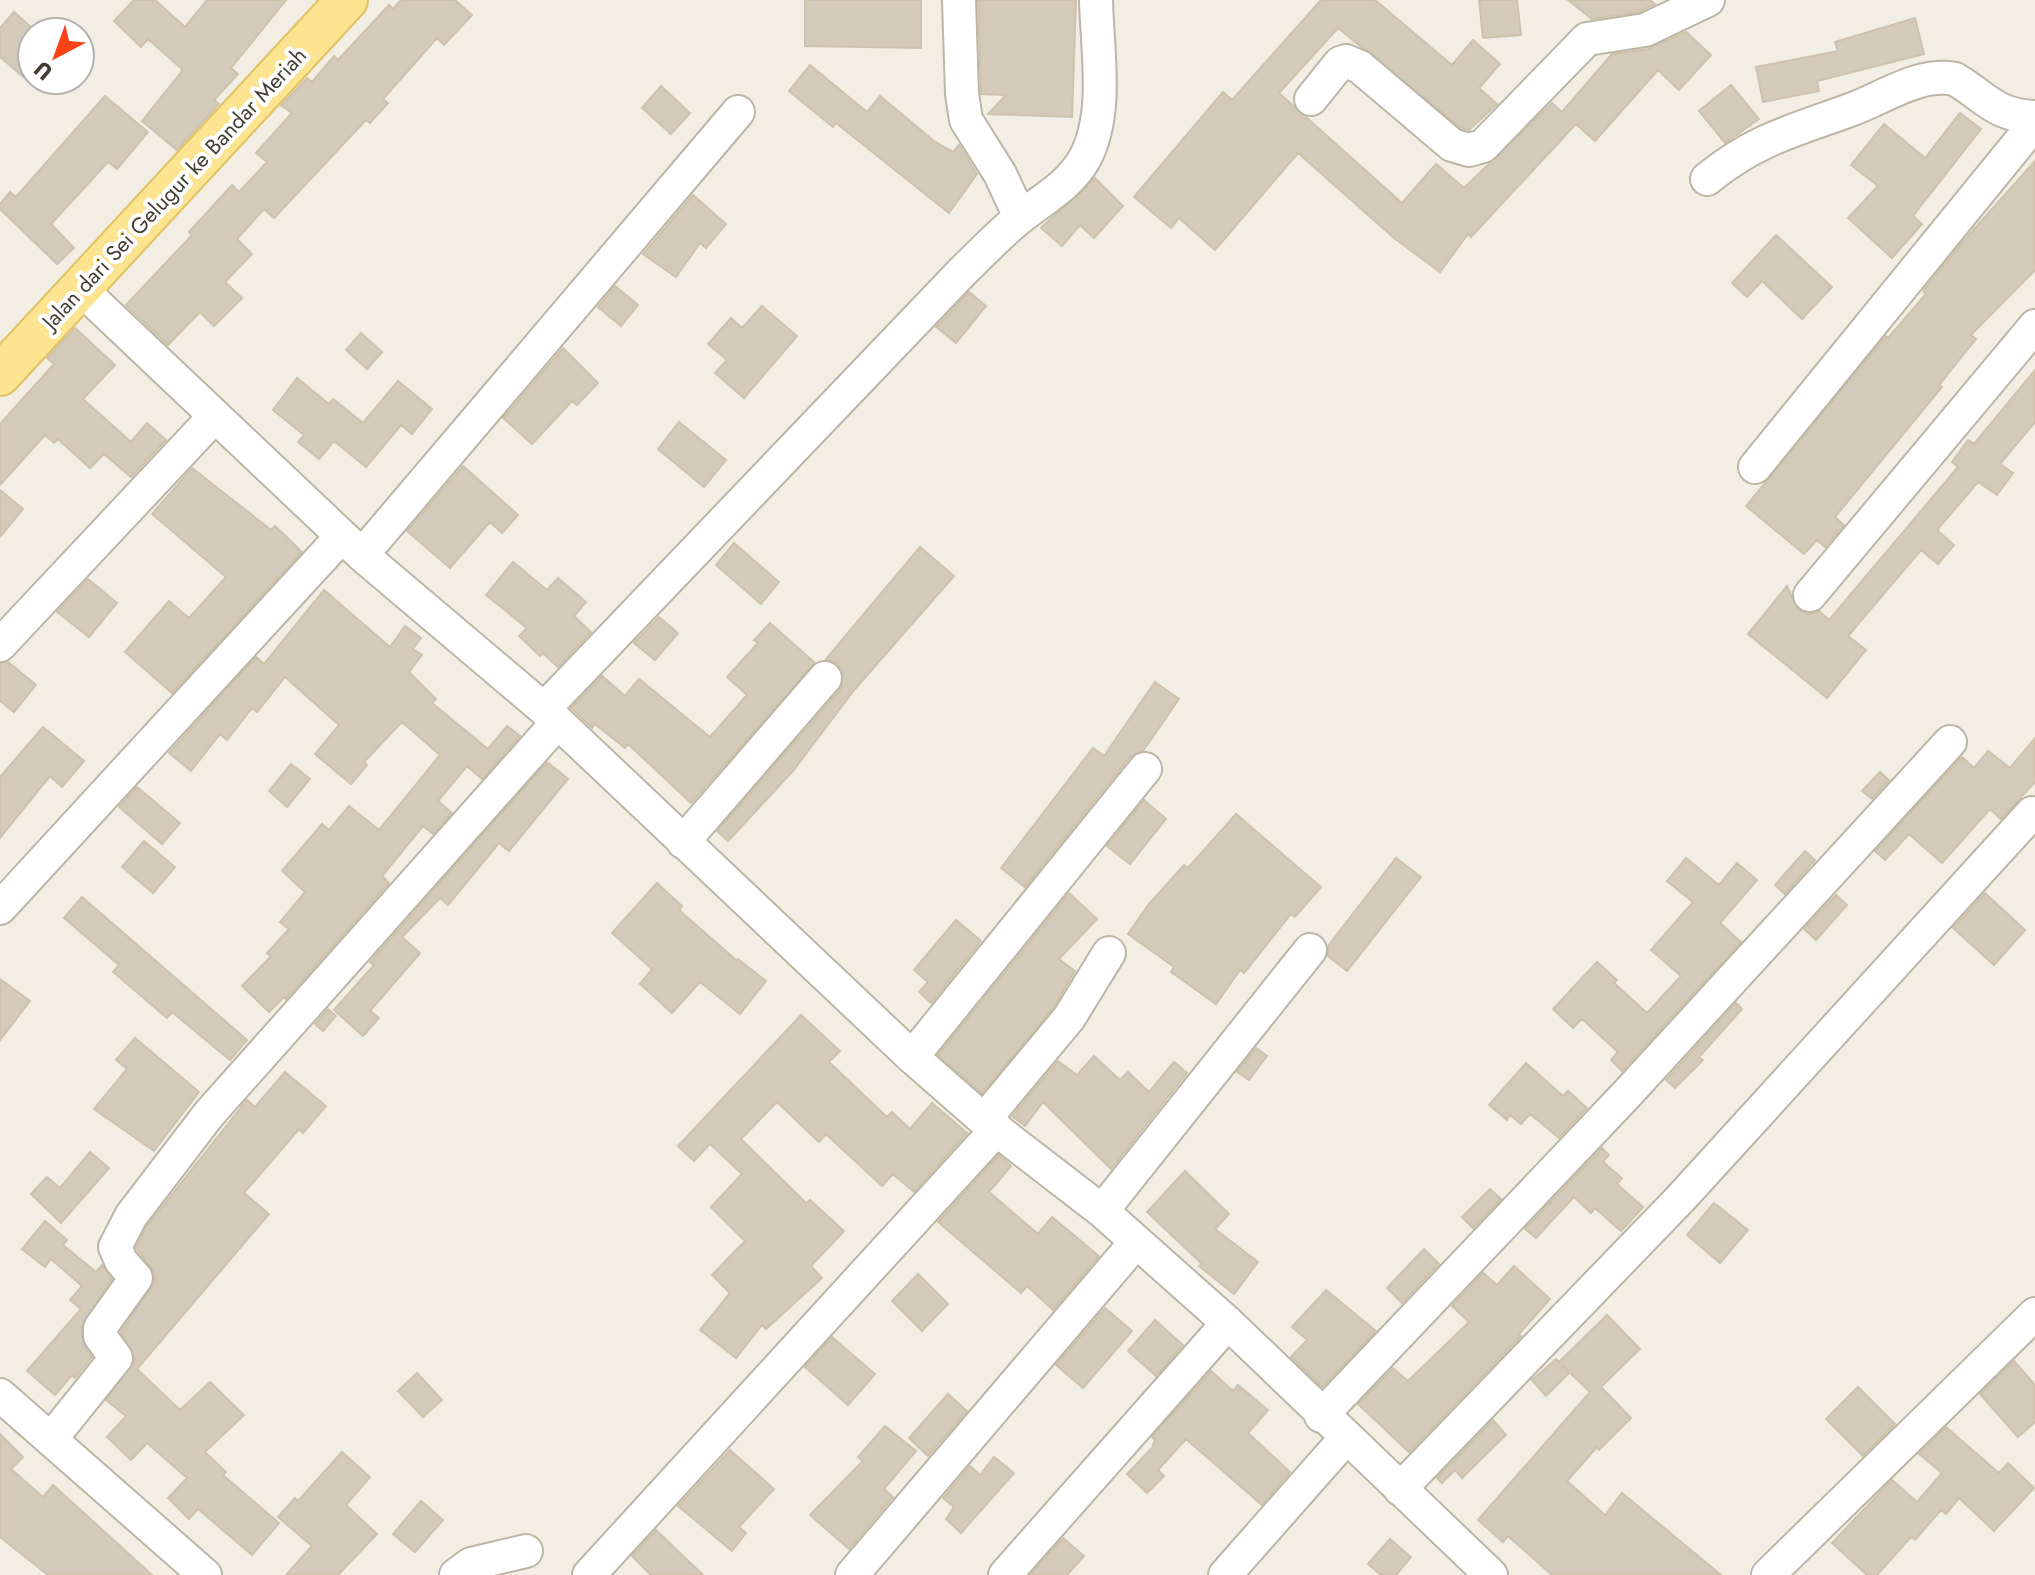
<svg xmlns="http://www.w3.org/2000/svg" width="2035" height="1575" font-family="Jost,sans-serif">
  <rect width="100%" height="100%" fill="#f2eee4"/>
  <path fill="#d3cab9" stroke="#cec2ad" stroke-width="2" d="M134,0H155L185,27L207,0H286L231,68L238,74L214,100L219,104L177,150L142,121L183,70L148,39L141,47L114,21Z
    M401,0H455L472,15L444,45L437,38L383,99L388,103L370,123L366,120L274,218L264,209L237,239L252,254L225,282L242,298L214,326L200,312L168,345L126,305L192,235L189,232L232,185L239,192L267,162L256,153L292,113L281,105L307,78L312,82L334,56L338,60L389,5L393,9Z
    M805,0H921V48L805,46Z
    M978,0H1076L1072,117L988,114L1006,95L981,94Z
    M1321,0H1375L1452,65L1473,40L1500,64L1479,88L1497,104L1469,130L1461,128L1338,28L1279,93L1402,203L1436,164L1464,188L1552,103L1562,112L1612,54L1648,49L1686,32L1711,55L1679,90L1658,70L1595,141L1576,124L1471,237L1468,234L1440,272L1394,238L1298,153L1215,250L1179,218L1171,228L1134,197L1223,92L1232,100Z
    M1479,0H1517L1521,35L1483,38Z
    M1568,0H1650L1655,4L1639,12L1592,19Z
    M14,12L32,28V84L0,57V28Z
    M1915,18L1924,54L1817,81L1819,91L1763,102L1756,67L1838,51L1835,42Z
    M810,65L867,112L880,96L934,141L953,152L959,145L977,174L949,213L836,123L833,127L789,91Z
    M1731,85L1759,119L1725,143L1699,111Z
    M661,86L690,113L671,134L642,108Z
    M105,96L148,132L117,169L108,162L51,224L74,248L57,264L0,209V204L10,192L16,197Z
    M1960,113L1981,129L1913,216L1922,224L1892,258L1848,218L1878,186L1851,165L1884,124L1925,158Z
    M2035,161V270L1971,335L1976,339L1939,385L1942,387L1835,517L1844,525L1825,547L1817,540L1804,554L1746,506L1886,336L1888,338L1926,294L1923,291L1960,245Z
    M1095,178L1123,206L1094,238L1080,225L1062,246L1041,228Z
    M693,195L726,224L706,248L700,243L676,277L643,254Z
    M1776,235L1832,287L1802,319L1762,281L1747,297L1732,283Z
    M615,286L638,305L621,326L598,307Z
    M969,292L986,306L956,343L936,327Z
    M762,306L797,336L744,398L715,373L727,360L708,344L731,318L742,328Z
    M75,328L115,365L83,399L131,442L147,423L166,440L131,477L104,454L90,468L58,439L54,443L45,435L0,485V424L54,364L47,358Z
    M361,333L382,352L367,369L346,350Z
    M563,348L598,383L577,405L572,401L532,444L503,418Z
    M2035,370V422L2000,464L2013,473L1997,495L1978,482L1937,530L1954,545L1938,564L1921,550L1848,636L1866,650L1827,698L1748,634L1787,586L1798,610L1808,614L1819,611L1829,620L1958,467L1952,462L1968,440L1974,444Z
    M297,378L329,404L333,399L363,423L398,381L432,409L412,434L401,425L366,467L334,441L319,459L298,442L304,435L273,410Z
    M679,422L726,460L704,487L658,449Z
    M463,466L518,515L502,533L490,522L450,568L407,531Z
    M192,468L271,530L275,526L302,552L172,693L125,652L169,601L189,618L226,577L152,514Z
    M0,490L23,509L0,537Z
    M734,543L779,582L761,604L716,565Z
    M920,547L954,576L855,689L793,771L728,841L717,831L840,690L843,671L837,663L826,659Z
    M513,562L547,590L558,578L586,602L574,616L591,632L558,667L543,653L540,656L519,636L527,628L486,595Z
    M88,579L117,603L89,637L57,612Z
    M324,590L390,647L405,626L421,638L413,649L422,655L409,672L436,699L432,703L488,749L507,726L520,736L482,779L467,766L438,801L452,813L433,834L423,826L382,876L389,883L286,999L284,997L269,1012L242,986L271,956L267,953L289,929L280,922L305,892L282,871L322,824L329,830L349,806L379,830L440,755L402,722L364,762L367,765L351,784L315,754L339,725L285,677L257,712L252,708L227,740L220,734L191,771L169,753L256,657L264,664Z
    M659,617L678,633L655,660L634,643Z
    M770,623L815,663L691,803L628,744L625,748L595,724L592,728L571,708L602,676L625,696L639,679L710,737L747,695L727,677L758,643L754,640Z
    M8,662L36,685L14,712L0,701V663Z
    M1155,682L1179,699L1143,751L1130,757L1025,887L1001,868L1093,748L1104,756Z
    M43,727L84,761L62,787L50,776L0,838V777Z
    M2035,738V782L2001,819L1990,809L1942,863L1909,834L1885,860L1875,851L1962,757L1974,768L1988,751L2010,768Z
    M547,762L568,779L509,851L499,843L448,905L440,898L402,937L420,953L370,1011L379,1018L363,1036L334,1010L374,965L370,962Z
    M291,764L310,779L287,807L269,791Z
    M1880,772L1889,780L1872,799L1862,791Z
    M137,787L180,823L162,844L119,807Z
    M1144,800L1166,819L1130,864L1107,846Z
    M1236,814L1321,887L1295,917L1291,914L1244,973L1240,970L1216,1004L1171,972L1174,967L1128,934L1148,905L1184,865L1188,868Z
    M144,841L175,867L153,893L122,867Z
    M1805,851L1815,860L1785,894L1775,885Z
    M1396,858L1421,877L1347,971L1328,956V946Z
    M1686,858L1719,885L1737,863L1757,880L1720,923L1741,942L1622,1071L1611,1060L1618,1052L1582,1019L1573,1028L1553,1009L1597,962L1617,980L1614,983L1647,1013L1681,976L1651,950L1693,902L1667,881Z
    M657,883L682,906L679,910L737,961L738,959L766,981L740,1014L700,982L672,1013L640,984L652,969L612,933Z
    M1069,893L1097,919L1059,959L1075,971L1054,1007L982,1093L938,1055Z
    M1985,893L2025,930L1994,965L1953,928Z
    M1836,895L1847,905L1816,940L1804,929Z
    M82,897L247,1040L230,1060L172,1012L167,1018L113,972L119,965L64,918Z
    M956,920L981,941L931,1003L919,992L928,982L914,970Z
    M0,979L30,1001L0,1040Z
    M1736,1003L1742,1009L1699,1057L1703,1060L1675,1088L1666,1080Z
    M328,1009L336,1016L323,1031L315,1024Z
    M801,1015L840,1051L829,1062L887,1117L892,1112L910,1129L932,1103L967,1133L914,1192L893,1174L882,1186L826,1134L819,1142L777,1102L741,1139L806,1203L810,1200L844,1231L811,1266L822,1278L766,1329L762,1325L736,1358L700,1330L730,1293L712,1275L745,1241L711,1207L742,1174L710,1144L694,1161L678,1146Z
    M135,1038L199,1092L154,1151L94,1109L127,1069L116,1060Z
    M1256,1048L1267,1056L1249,1080L1237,1072Z
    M1094,1056L1120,1080L1128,1072L1149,1092L1174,1062L1187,1073L1111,1169L1043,1102L1025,1126L1012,1116L1058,1061L1077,1075Z
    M1526,1063L1563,1096L1568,1091L1587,1108L1559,1138L1530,1114L1521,1124L1510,1115L1507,1120L1489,1105Z
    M285,1072L326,1106L303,1133L299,1129L244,1193L269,1214L137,1369L180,1410L210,1382L244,1415L205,1452L226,1472L223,1475L279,1523L252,1555L198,1509L189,1519L168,1498L187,1478L147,1443L131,1460L107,1437L126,1416L106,1400L135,1359L121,1332L155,1282L154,1272L136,1248L147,1226L247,1100L255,1107Z
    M1602,1148L1609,1155L1603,1162L1622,1178L1617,1184L1643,1207L1621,1231L1595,1208L1591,1213L1574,1197L1536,1238L1525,1229Z
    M90,1152L109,1168L61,1223L31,1194L47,1177L60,1188Z
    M999,1155L1011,1166L989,1192L1038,1234L1052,1217L1099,1256L1053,1310L1027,1286L1021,1293L938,1222Z
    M1185,1171L1229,1214L1215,1229L1258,1262L1234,1294L1199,1266L1202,1264L1147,1212Z
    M1490,1189L1501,1199L1473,1228L1462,1217Z
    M1714,1203L1748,1230L1720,1263L1687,1235Z
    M45,1221L67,1240L63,1245L96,1272L102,1265L112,1279L81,1327L84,1346L92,1357L75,1378L72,1375L55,1395L27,1371L81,1309L70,1300L82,1286L51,1259L45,1267L22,1249Z
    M1424,1249L1439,1264L1402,1303L1387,1288Z
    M1514,1266L1550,1299L1519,1334L1521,1336L1409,1452L1358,1404L1393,1368L1408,1381L1469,1322L1452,1306L1483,1273L1497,1285Z
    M918,1274L948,1304L922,1331L892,1301Z
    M1326,1290L1376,1331L1322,1387L1291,1357L1307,1340L1292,1327Z
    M1105,1308L1132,1331L1083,1388L1056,1365Z
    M1607,1315L1640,1349L1601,1387L1631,1418L1599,1450L1597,1447L1567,1481L1605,1515L1622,1493L1721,1575H1552L1508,1536L1503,1542L1478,1520L1590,1392L1562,1365L1569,1373L1546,1396L1532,1380L1556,1359L1559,1362Z
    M1155,1320L1183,1345L1156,1376L1128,1351Z
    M832,1337L875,1374L848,1405L805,1367Z
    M2014,1361L2035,1385V1422L2018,1437L1980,1394Z
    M1211,1371L1233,1391L1238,1385L1268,1410L1248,1433L1290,1472L1262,1505L1186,1439L1158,1470L1164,1476L1147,1493L1127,1474L1152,1448L1155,1440L1152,1437Z
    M417,1373L442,1400L423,1417L398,1391Z
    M1858,1387L1895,1424L1863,1456L1826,1419Z
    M948,1394L967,1411L928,1456L909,1438Z
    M1493,1420L1506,1435L1462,1478L1455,1470L1442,1483L1437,1478Z
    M885,1426L916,1451L884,1489L893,1497L849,1549L810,1515L863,1461L858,1457Z
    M1946,1427L1999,1473L2008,1463L2034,1488L1994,1531L1959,1498L1946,1514L1941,1510L1915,1540L1911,1537L1877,1575H1867L1832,1543L1892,1480L1917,1502L1942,1473L1919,1454Z
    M0,1434L23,1457L11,1469L43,1497L53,1485L152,1575H48L0,1537Z
    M730,1450L774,1489L739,1527L746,1533L732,1551L678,1506Z
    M342,1452L370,1477L346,1505L377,1534L338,1575H286L312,1546L278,1517L295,1498L298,1501Z
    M994,1457L1014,1473L961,1533L946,1519L954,1507L943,1498L970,1466L980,1475Z
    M421,1501L443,1520L415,1552L393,1534Z
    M656,1530L703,1575H651L632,1556Z
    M1063,1538L1084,1556L1067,1575H1030Z
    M1390,1539L1411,1557L1396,1575H1381L1368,1564Z"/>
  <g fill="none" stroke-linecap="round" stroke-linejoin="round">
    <defs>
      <path id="minor" d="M959,0L962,94L966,120L1000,174L1020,217
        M1311,99L1340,63L1346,61L1360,67L1452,145L1469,150L1483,146L1587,39L1645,30L1708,0
        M1707,179C1756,139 1793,131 1850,110C1884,98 1918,72 1955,79C1987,98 1994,115 2035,117
        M82,290L362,555L544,709L912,1057L984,1120L1102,1211L1228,1323L1491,1575
        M1755,467L2035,123
        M362,555L738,112
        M1810,595L2035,326
        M0,645L215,416
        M544,709L963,271C982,253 1001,232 1022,216C1045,198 1070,185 1085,158C1109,113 1097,49 1096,0
        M683,842L825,678
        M0,908L342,536
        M912,1057L1145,769
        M984,1120L1069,1018L1109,953
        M1102,1211L1310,950
        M0,1395L205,1575
        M1321,1416L1625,1096L1950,742
        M51,1439L116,1358L100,1336V1328L136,1278L121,1261L115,1247L131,1216L209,1114L557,723
        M1400,1489L1681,1198L2032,813
        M456,1575L471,1564L526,1551
        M589,1575L997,1129
        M852,1575L1136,1242
        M1005,1575L1228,1323
        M1225,1575L1345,1439
        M1768,1575L2035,1314"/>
      <path id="major" d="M0,375L347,0"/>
    </defs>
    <use href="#minor" stroke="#bdb6a6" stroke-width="36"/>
    <use href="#major" stroke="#e1c262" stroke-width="44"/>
    <use href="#minor" stroke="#fff" stroke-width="32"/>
    <use href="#major" stroke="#fde491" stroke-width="40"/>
  </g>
  <g text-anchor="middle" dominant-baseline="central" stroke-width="8" stroke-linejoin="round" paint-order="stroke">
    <g font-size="22" fill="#433e34" stroke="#fff">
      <text transform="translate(174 188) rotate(-47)">Jalan dari Sei Gelugur ke Bandar Meriah</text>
    </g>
  </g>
  <g transform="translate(56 56) rotate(221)"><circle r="38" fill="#ffffff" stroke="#b4b2ae" stroke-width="2"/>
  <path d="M0-6L14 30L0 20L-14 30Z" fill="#f74315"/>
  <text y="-12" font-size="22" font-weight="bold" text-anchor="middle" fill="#433e34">U</text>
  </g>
</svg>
